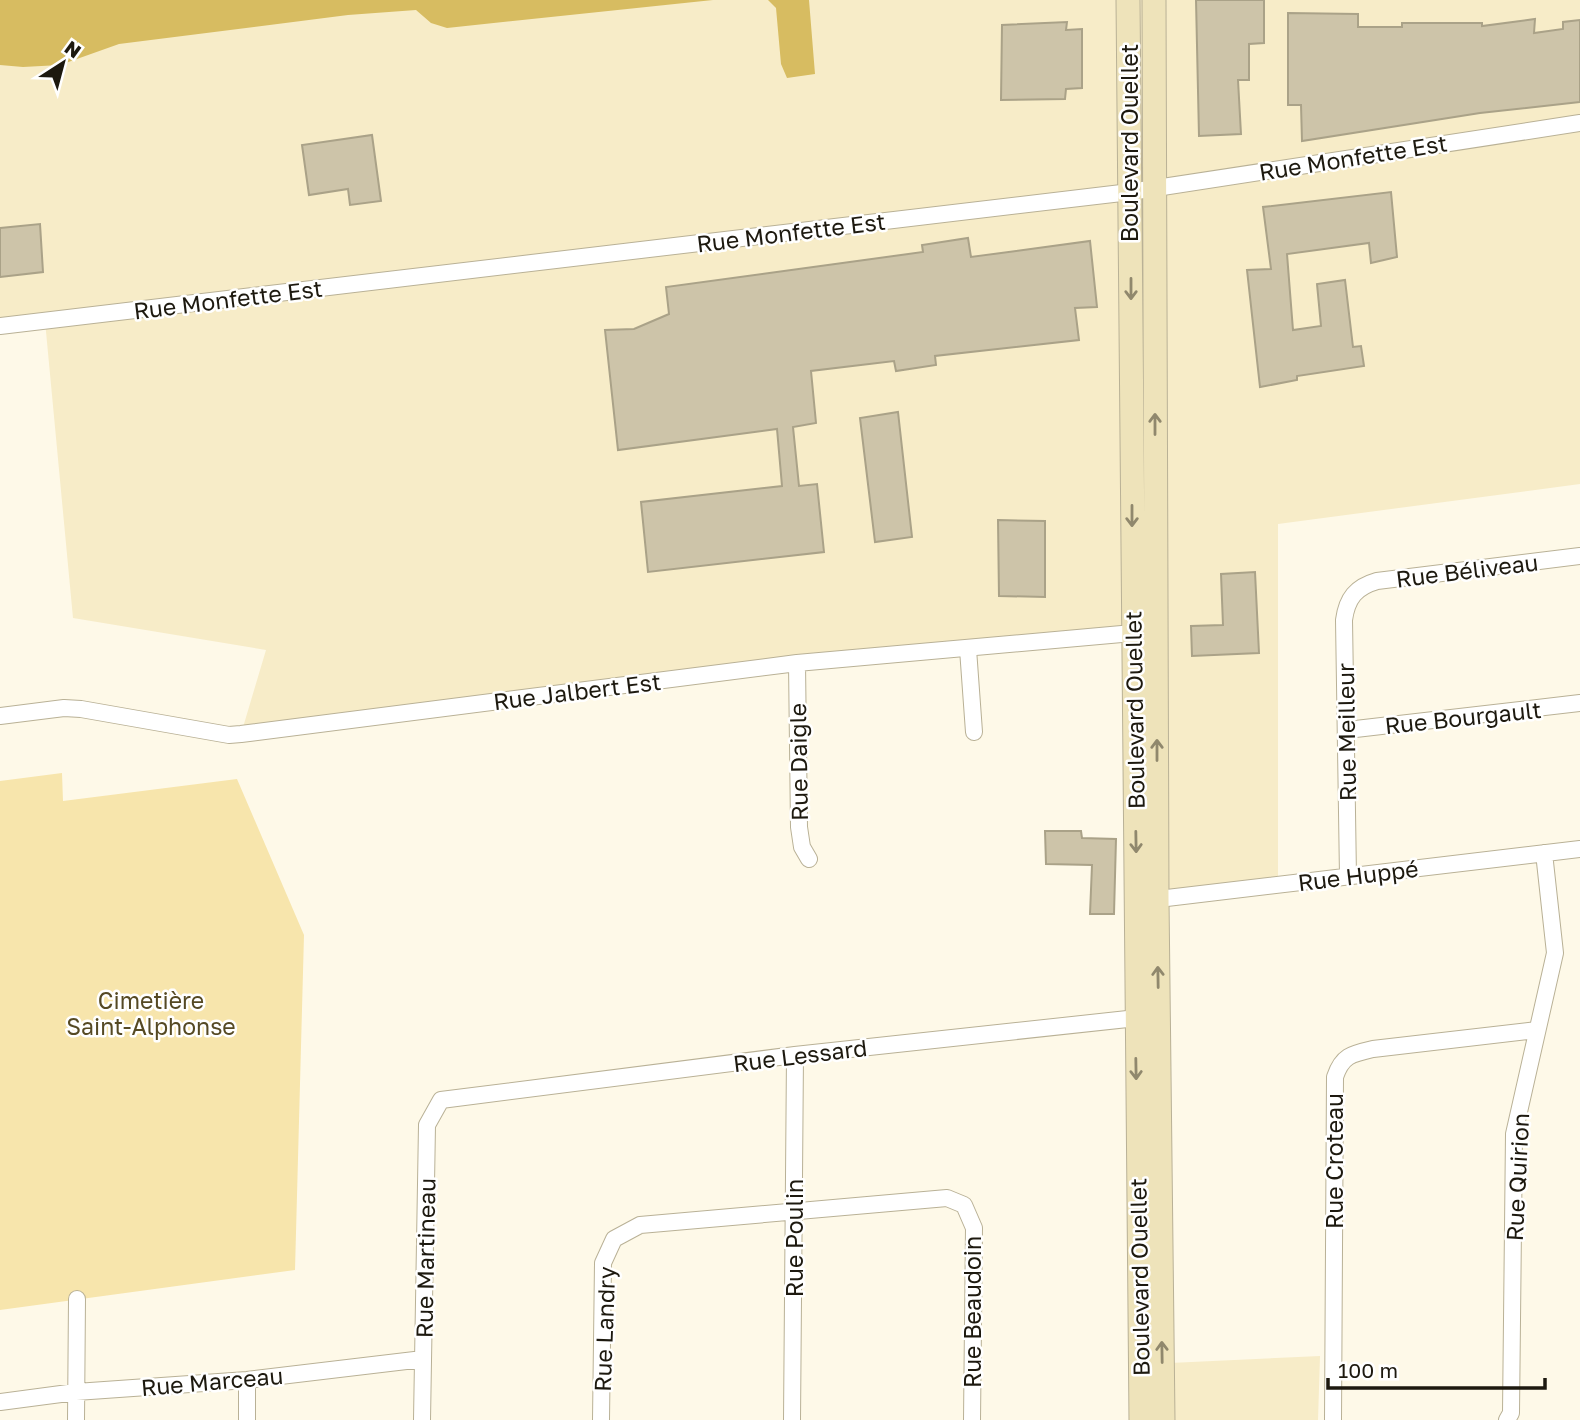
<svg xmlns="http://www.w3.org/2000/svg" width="1580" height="1420" font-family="'Golos Text',sans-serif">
  <rect width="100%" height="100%" fill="#fef9e8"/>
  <path fill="#f7ecc8" d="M0,0H1580V484L1278,524V885L1157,899L1133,634L797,663L241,734L266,650L73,618L45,321L0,326Z
    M1320,1356L1318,1420H1171L1170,1363Z"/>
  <path fill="#f7e5ac" d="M62,773L63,801L237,779L304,935L295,1270L0,1310V781Z"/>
  <path fill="#d7bc61" d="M0,0H713L447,28L431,23L416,10L348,15L119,44L60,65L23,67L0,65Z
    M768,0H809L815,74L787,78L781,64L776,8Z"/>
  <path fill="#cdc4a9" stroke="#aaa288" stroke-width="2" d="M1196,0H1264V43L1249,44V80H1238L1241,134L1199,136Z
    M1288,13L1358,14V27H1402V23H1482V26L1535,19L1534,33L1563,29V22L1580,20V102L1480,113L1302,141L1301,105H1288Z
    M1067,22L1066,30L1082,29V88L1066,89L1065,99L1001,100L1002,25Z
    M372,135L381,201L350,205L348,189L309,195L302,145Z
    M1391,192L1397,257L1371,263L1369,243L1287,254L1293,330L1321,326L1317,284L1345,280L1353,347L1361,346L1364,366L1297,376V380L1260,387L1247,270L1271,269L1263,207Z
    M40,224L43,272L0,277V228Z
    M968,238L971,257L1090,241L1097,307L1075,308L1079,340L935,356L936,365L896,371L894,361L811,371L816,423L793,427L799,486L817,484L824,552L648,572L641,502L782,486L777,429L618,450L605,330L634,329L669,314L666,287L923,252L922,245Z
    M898,412L912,537L875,542L860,418Z
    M998,520L1045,521V597L999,596Z
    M1255,572L1259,653L1192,656L1191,626L1223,625L1221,574Z
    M1045,831H1081L1082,838L1116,839L1114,914H1090L1092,865L1046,864Z"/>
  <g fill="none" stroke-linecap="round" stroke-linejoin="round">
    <defs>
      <path id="street" d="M0,326L1130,192L1580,123
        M968,649L974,732
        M797,663L799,827L802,847L809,859
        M0,716L64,708L81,709L229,735L241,734L797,663L1144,632
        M1347,730L1580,703
        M1348,876L1344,620C1347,598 1356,587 1377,581L1580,556
        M1150,900L1580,849
        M0,1402L76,1392L247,1380L423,1359
        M76,1420L77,1299
        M247,1420V1380
        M422,1420L427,1125L441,1100L795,1055L1146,1017
        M601,1420L603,1263L614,1239L640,1225L947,1198L964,1205L974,1228L972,1420
        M792,1420L795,1055
        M1333,1420L1335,1077C1342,1056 1351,1054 1373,1049L1537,1030
        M1507,1420L1511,1413L1514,1134L1555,953L1544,853"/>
      <path id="secondary" d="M1128,0L1141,1420
        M1154,0L1157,899L1163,1420"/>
    </defs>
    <use href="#street" stroke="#b9b196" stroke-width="18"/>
    <use href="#secondary" stroke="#b9b196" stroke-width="25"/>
    <use href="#street" stroke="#fff" stroke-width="16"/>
    <use href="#secondary" stroke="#eee3ba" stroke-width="23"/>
  </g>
  <defs><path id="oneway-shaft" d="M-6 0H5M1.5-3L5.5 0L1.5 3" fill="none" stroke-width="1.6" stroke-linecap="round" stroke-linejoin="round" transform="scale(1.75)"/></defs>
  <g stroke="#90886d">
    <use href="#oneway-shaft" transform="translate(1131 289) rotate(90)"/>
    <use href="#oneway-shaft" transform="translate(1155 424) rotate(-90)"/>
    <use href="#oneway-shaft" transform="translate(1132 516) rotate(90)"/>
    <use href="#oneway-shaft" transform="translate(1157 750) rotate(-90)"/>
    <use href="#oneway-shaft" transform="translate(1136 842) rotate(89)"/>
    <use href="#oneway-shaft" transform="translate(1158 977) rotate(-91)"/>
    <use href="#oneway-shaft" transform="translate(1136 1069) rotate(89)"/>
    <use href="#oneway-shaft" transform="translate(1162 1352) rotate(-91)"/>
  </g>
  <g text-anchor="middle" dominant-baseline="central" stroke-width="5" stroke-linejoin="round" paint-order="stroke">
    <g font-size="23" fill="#1d190f" stroke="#fff">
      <text transform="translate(1129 143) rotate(-90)">Boulevard Ouellet</text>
      <text transform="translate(1353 157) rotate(-9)">Rue Monfette Est</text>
      <text transform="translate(791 232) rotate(-7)">Rue Monfette Est</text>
      <text transform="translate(228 299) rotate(-7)">Rue Monfette Est</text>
      <text transform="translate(1467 570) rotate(-7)">Rue Béliveau</text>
      <text transform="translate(577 691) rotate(-7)">Rue Jalbert Est</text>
      <text transform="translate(1134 710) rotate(-91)">Boulevard Ouellet</text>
      <text transform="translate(1463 717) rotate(-6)">Rue Bourgault</text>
      <text transform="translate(1346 732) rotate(-91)">Rue Meilleur</text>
      <text transform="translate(798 762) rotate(-91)">Rue Daigle</text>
      <text transform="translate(1358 875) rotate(-7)">Rue Huppé</text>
      <text transform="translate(800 1055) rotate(-7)">Rue Lessard</text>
      <text transform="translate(1334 1161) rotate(-90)">Rue Croteau</text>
      <text transform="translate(1517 1177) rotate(-87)">Rue Quirion</text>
      <text transform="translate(794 1238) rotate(-90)">Rue Poulin</text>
      <text transform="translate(425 1258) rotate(-89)">Rue Martineau</text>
      <text transform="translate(1139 1277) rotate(-91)">Boulevard Ouellet</text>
      <text transform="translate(972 1312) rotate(-90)">Rue Beaudoin</text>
      <text transform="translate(604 1329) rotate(-88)">Rue Landry</text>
      <text transform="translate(212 1381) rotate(-5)">Rue Marceau</text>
    </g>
    <g font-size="23" fill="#554923" stroke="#fff">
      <text x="151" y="1000">Cimetière<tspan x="151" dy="26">Saint-Alphonse</tspan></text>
    </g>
  </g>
  <g transform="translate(63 63) rotate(36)" stroke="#ffffff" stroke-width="5" paint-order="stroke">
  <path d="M0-5L12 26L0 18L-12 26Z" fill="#1d190f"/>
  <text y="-10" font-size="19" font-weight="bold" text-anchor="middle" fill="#1d190f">N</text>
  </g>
  <path d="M1328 1378v10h217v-10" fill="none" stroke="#1d190f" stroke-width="3.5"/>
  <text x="1338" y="1378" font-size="21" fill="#1d190f" stroke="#ffffff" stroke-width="5" paint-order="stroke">100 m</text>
</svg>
